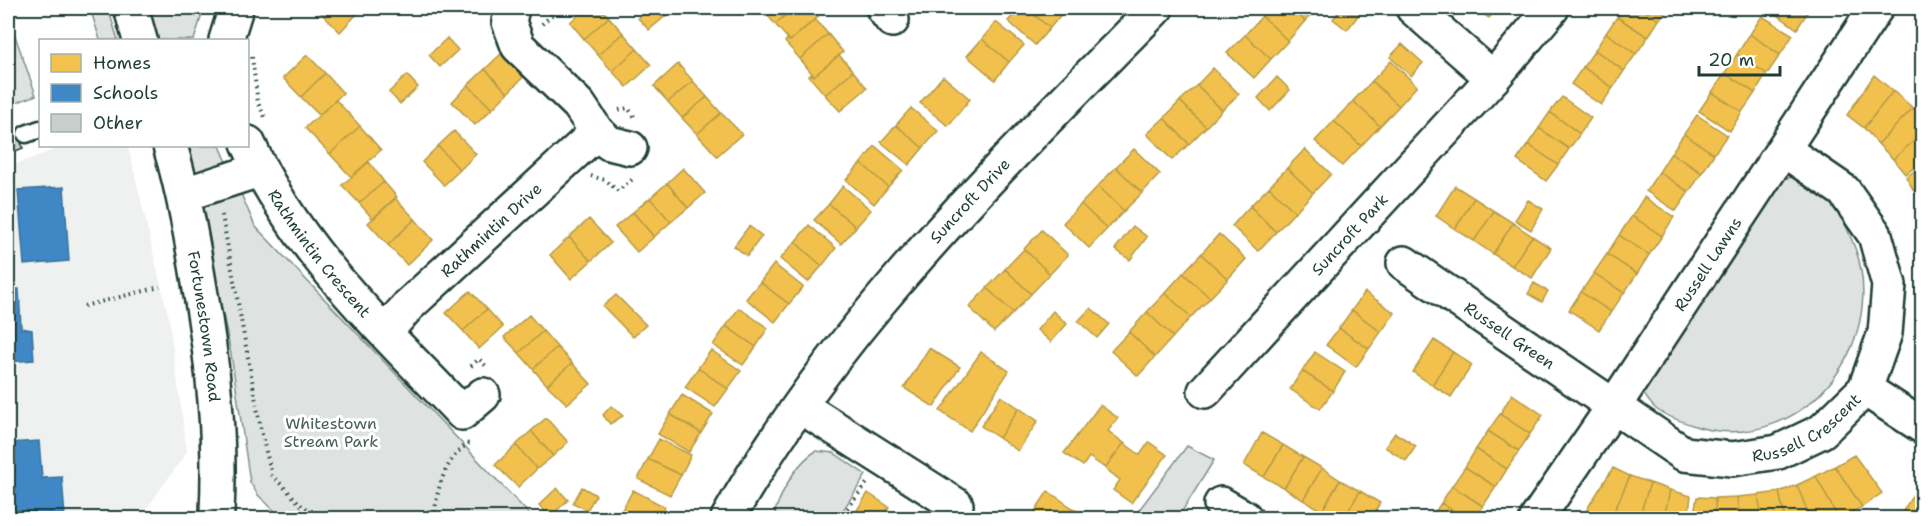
<svg xmlns="http://www.w3.org/2000/svg" width="1930" height="526" font-family="'Shantell Sans',sans-serif">
  <rect width="100%" height="100%" fill="#fff"/>
  <filter id="ink" filterUnits="userSpaceOnUse"><feTurbulence type="fractalNoise" baseFrequency=".0167" numOctaves="2"/><feDisplacementMap in="SourceGraphic" scale="12" xChannelSelector="R" yChannelSelector="G"/><feConvolveMatrix kernelMatrix="1 2 1 2 8 2 1 2 1" color-interpolation-filters="sRGB"/></filter>
  <g filter="url(#ink)">
    <path fill="#eef1f0" d="M64,146H128L169,319L187,452L142,515L134,518H8V167Z"/>
    <path fill="#dee3e2" stroke="#7e908b" stroke-width="1.5" d="M90,8H108L118,40H100Z
      M149,8H204L194,40H158Z
      M8,16L36,95L8,106Z
      M189,146H220L255,226L533,518H282L258,495L250,482L231,354Z
      M1793,177C1808,186 1826,196 1837,209C1843,216 1847,229 1851,238C1896,336 1806,457 1698,427C1686,423 1667,417 1656,409C1650,404 1644,394 1639,387L1781,179Z
      M1187,446L1214,460L1178,518H1133Z
      M816,451L834,453L866,475L838,518H777L775,511C783,489 795,464 816,451Z"/>
    <path fill="#f2c14e" stroke="#b39946" stroke-width="1.5" d="M316,8H351L357,14L340,32Z
      M587,8H600L609,17L584,39L570,22Z
      M650,8H662L668,14L649,30L638,18Z
      M761,8H794L775,24Z
      M794,8H810L818,17L790,41L775,24Z
      M1020,8H1026L1050,28L1035,45L1008,21Z
      M1026,8H1060L1064,11L1050,28Z
      M1270,8H1290L1305,21L1288,41L1262,16Z
      M1290,8H1318L1305,21Z
      M1342,8H1364L1347,30L1333,19Z
      M1474,8H1497L1489,18Z
      M1624,8H1641L1659,20L1648,37L1617,17Z
      M1641,8H1668L1659,20Z
      M1768,8H1806L1809,10L1797,29Z
      M1262,16L1288,41L1271,59L1245,35Z
      M1762,16L1793,35L1780,55L1750,34Z
      M609,17L623,33L598,55L584,39Z
      M1617,17L1648,37L1636,54L1606,33Z
      M815,19L828,34L800,59L785,42L787,39L790,41Z
      M996,22L1024,45L1009,62L982,39Z
      M623,33L637,49L612,71L598,55Z
      M1606,33L1636,54L1624,71L1595,50Z
      M828,34L843,52L814,76L800,59Z
      M1750,34L1780,55L1767,74L1737,54Z
      M1245,35L1271,59L1254,78L1227,53Z
      M447,38L458,50L440,67L429,55Z
      M982,39L1009,62L995,80L967,56Z
      M1402,44L1423,63L1411,76L1390,57Z
      M637,49L651,65L627,87L612,71Z
      M1595,50L1624,71L1613,88L1583,67Z
      M502,53L524,76L508,93L485,69Z
      M1737,54L1767,74L1755,93L1725,73Z
      M307,55L325,73L301,97L283,78Z
      M839,55L853,71L825,95L809,76L812,74L814,76Z
      M1391,61L1417,86L1399,106L1372,81Z
      M678,64L693,81L668,102L654,86Z
      M1583,67L1613,88L1601,105L1571,84Z
      M1213,68L1239,94L1222,110L1197,85Z
      M485,69L508,93L492,109L468,85Z
      M853,71L867,88L840,111L825,95Z
      M325,73L343,93L319,115L301,97Z
      M1725,73L1755,93L1742,112L1712,92Z
      M407,75L418,87L400,104L389,92Z
      M1874,75L1893,91L1864,128L1847,115Z
      M943,76L970,99L948,126L920,103Z
      M1277,77L1290,90L1270,111L1258,98Z
      M693,81L707,97L682,118L668,102Z
      M1372,81L1399,106L1380,126L1353,101Z
      M468,85L492,109L475,125L452,102Z
      M1197,85L1222,110L1206,127L1180,101Z
      M1893,91L1913,108L1878,144L1864,128Z
      M1712,92L1742,112L1730,131L1699,111Z
      M707,97L721,113L697,134L682,118Z
      M1562,97L1591,118L1580,134L1550,112Z
      M336,100L360,126L330,154L305,128Z
      M1180,101L1206,127L1189,144L1164,118Z
      M1353,101L1380,126L1361,146L1334,121Z
      M911,108L938,131L923,148L896,125Z
      M1913,108L1922,118V134L1893,159L1878,144Z
      M1550,112L1580,134L1569,149L1539,128Z
      M721,113L742,134L717,156L697,134Z
      M1697,115L1727,135L1714,154L1684,134Z
      M1164,118L1189,144L1172,160L1147,134Z
      M1334,121L1361,146L1342,166L1315,141Z
      M896,125L923,148L909,165L881,142Z
      M360,126L381,150L351,177L330,154Z
      M1539,128L1569,149L1558,165L1528,144Z
      M454,131L476,154L460,170L438,146Z
      M1684,134L1714,154L1702,173L1671,153Z
      M1922,134V163L1905,174L1893,159Z
      M1528,144L1558,165L1546,181L1517,160Z
      M438,146L460,170L444,185L422,162Z
      M875,146L903,170L888,187L861,163Z
      M1134,149L1160,174L1142,193L1116,167Z
      M1305,149L1331,174L1313,193L1287,168Z
      M1671,153L1702,173L1689,192L1659,172Z
      M369,162L384,182L359,203L342,185Z
      M861,163L888,187L874,204L846,180Z
      M1922,166V193L1917,196L1906,177Z
      M1116,167L1142,193L1124,211L1098,186Z
      M683,168L705,193L688,208L667,183Z
      M1287,168L1313,193L1295,212L1269,187Z
      M1659,172L1689,192L1676,211L1646,191Z
      M384,182L397,197L373,219L359,203Z
      M667,183L688,208L671,222L650,198Z
      M843,186L871,210L856,227L829,204Z
      M1098,186L1124,211L1107,229L1081,204Z
      M1455,186L1474,198L1455,229L1436,216Z
      M1269,187L1295,212L1276,232L1250,206Z
      M1644,197L1674,217L1662,236L1632,216Z
      M395,198L415,219L388,245L368,223Z
      M650,198L671,222L654,237L633,212Z
      M1474,198L1494,211L1474,241L1455,229Z
      M1528,200L1543,209L1531,230L1515,220Z
      M829,204L856,227L841,244L814,220Z
      M1081,204L1107,229L1089,248L1063,223Z
      M1250,206L1276,232L1258,251L1232,226Z
      M1494,211L1513,223L1493,254L1474,241Z
      M633,212L654,237L637,252L615,227Z
      M1632,216L1662,236L1649,255L1619,235Z
      M415,219L433,240L407,265L388,245Z
      M589,219L611,243L591,261L569,237Z
      M1513,223L1532,236L1512,266L1493,254Z
      M809,225L836,248L822,266L795,242Z
      M749,226L762,236L747,256L734,246Z
      M1133,226L1147,237L1130,260L1115,249Z
      M1042,230L1068,255L1050,274L1024,249Z
      M1219,234L1246,259L1228,279L1201,254Z
      M1619,235L1649,255L1637,274L1607,254Z
      M1532,236L1551,248L1532,278L1512,266Z
      M569,237L591,261L571,279L550,255Z
      M795,242L822,266L808,282L780,259Z
      M1024,249L1050,274L1031,294L1005,269Z
      M1201,254L1228,279L1210,298L1183,273Z
      M1607,254L1637,274L1624,293L1594,273Z
      M774,264L803,287L789,304L760,282Z
      M1005,269L1031,294L1013,313L987,288Z
      M1183,273L1210,298L1191,317L1165,293Z
      M1594,273L1624,293L1611,312L1581,292Z
      M760,282L789,304L775,322L746,299Z
      M1534,283L1548,291L1542,302L1528,294Z
      M987,288L1013,313L994,332L969,307Z
      M470,291L487,309L463,331L446,313Z
      M1365,292L1395,313L1381,332L1352,310Z
      M1581,292L1611,312L1599,330L1569,310Z
      M1165,293L1191,317L1173,337L1147,312Z
      M616,295L646,325L633,337L603,306Z
      M739,308L768,328L756,347L726,326Z
      M1091,308L1109,324L1097,338L1078,321Z
      M487,309L503,327L479,349L463,331Z
      M1352,310L1381,332L1369,349L1339,328Z
      M1053,311L1067,324L1051,342L1037,330Z
      M1147,312L1173,337L1155,357L1129,332Z
      M529,315L543,331L519,353L504,337Z
      M726,326L756,347L743,365L713,345Z
      M1339,328L1369,349L1356,367L1326,345Z
      M543,331L557,347L533,369L519,353Z
      M1129,332L1155,357L1138,376L1111,351Z
      M1434,340L1453,352L1432,385L1413,372Z
      M557,347L572,363L547,385L533,369Z
      M929,348L960,367L934,407L904,388Z
      M711,350L741,371L728,389L698,368Z
      M981,352L1009,371L970,431L940,411Z
      M1315,352L1345,372L1333,391L1302,371Z
      M1453,352L1472,365L1451,397L1432,385Z
      M572,363L591,384L567,404L547,385Z
      M698,368L728,389L715,407L685,387Z
      M1302,371L1333,391L1320,409L1290,389Z
      M1512,394L1543,415L1530,434L1500,414Z
      M682,395L713,414L701,433L670,414Z
      M1001,396L1019,408L999,438L981,426Z
      M1100,405L1118,418L1108,431L1124,443L1105,468L1089,457L1083,466L1064,453Z
      M611,406L623,416L610,424L603,415Z
      M1019,408L1038,421L1018,451L999,438Z
      M670,414L701,433L689,452L658,434Z
      M1500,414L1530,434L1519,451L1488,431Z
      M546,418L568,442L553,456L531,431Z
      M531,431L553,456L537,469L516,445Z
      M1488,431L1519,451L1507,469L1476,449Z
      M1262,433L1283,445L1264,477L1244,465Z
      M1395,433L1416,446L1406,461L1385,447Z
      M659,439L691,455L681,475L648,459Z
      M1149,442L1167,455L1131,503L1113,490L1120,480L1105,468L1124,443L1140,455Z
      M516,445L537,469L518,487L495,465Z
      M1283,445L1303,457L1284,488L1264,477Z
      M1476,449L1507,469L1496,487L1465,467Z
      M1854,455L1882,493L1862,507L1835,466Z
      M1303,457L1322,468L1303,500L1284,488Z
      M648,459L681,475L670,495L638,479Z
      M1835,466L1862,507L1841,518H1838L1816,476Z
      M1465,467L1496,487L1483,506L1452,486Z
      M1322,468L1340,480L1322,511L1303,500Z
      M1613,468L1630,476L1611,518H1608L1587,509Z
      M1630,476L1650,483L1639,518H1611Z
      M1816,476L1838,518H1810L1797,485Z
      M1340,480L1360,491L1344,518H1334L1322,511Z
      M1922,480V518H1904L1900,516Z
      M1650,483L1670,490L1664,518H1639Z
      M1797,485L1810,518H1785L1779,492Z
      M1452,486L1483,506L1475,518H1464L1441,503Z
      M582,487L596,495L587,510L573,503Z
      M557,488L568,500L550,517L539,505Z
      M633,490L665,507L659,518H638L622,510Z
      M1670,490L1691,496L1688,518H1664Z
      M1048,491L1078,512L1076,515L1081,518H1040L1033,514Z
      M1360,491L1380,503L1371,518H1344Z
      M1779,492L1785,518H1762L1758,495Z
      M868,493L889,507L881,518H852Z
      M1758,495L1762,518H1739L1737,497Z
      M1697,497L1715,498V518H1693Z
      M1737,497L1739,518H1715V498Z
      M1441,503L1464,518H1431Z"/>
    <path fill="#3f88c5" stroke="#35729a" stroke-width="1.5" d="M64,187L69,261L24,265L18,190Z
      M8,289H19L21,328L32,330L34,360L8,362Z
      M39,441L42,478L62,477L65,518H8V443Z"/>
    <path fill="#c7cfcc" stroke="#1f3d34" stroke-width="1.5" d="M8,105L23,148L8,154Z"/>
    <g fill="none" stroke-linecap="round" stroke-linejoin="round">
      <defs>
        <path id="lane" d="M26,134L40,129"/>
        <g id="street">
          <path d="M512,8L509,22L518,46L579,105L597,132L609,143L630,148"/>
          <path d="M883,8L892,20"/>
          <path d="M1413,8L1493,78"/>
          <path d="M226,40L236,8"/>
          <path id="s1" d="M248,143C295,249 383,330 462,413L483,395"/>
          <path d="M185,194L259,170"/>
          <path id="s2" d="M1404,263L1684,454L1732,459L1778,452L1822,431L1865,389L1885,333L1889,285L1875,235L1844,191L1784,150"/>
          <path id="s3" d="M386,331L409,305L597,132"/>
          <path d="M1865,389L1922,426"/>
          <path id="s4" d="M1205,391L1493,78L1552,8"/>
          <path d="M800,406L956,505"/>
          <path d="M1221,504L1245,518"/>
          <path id="s5" d="M728,518C837,323 1001,166 1156,8"/>
          <path id="s6" d="M1537,518L1614,406L1876,8"/>
        </g>
        <g id="secondary">
          <path d="M131,8L140,40"/>
          <path id="s7" d="M170,146C184,193 192,240 200,289C213,363 221,435 217,512"/>
        </g>
      </defs>
      <use href="#lane" stroke="#1f3d34" stroke-width="21"/>
      <use href="#street" stroke="#1f3d34" stroke-width="38"/>
      <use href="#secondary" stroke="#1f3d34" stroke-width="38"/>
      <path stroke="#1f3d34" stroke-width="4" stroke-dasharray="1.5 4.5" stroke-linecap="butt" d="M542,24L559,8
        M252,57L258,103L266,119
        M619,110L628,108L636,119
        M591,176L605,180L618,191L634,178
        M222,215L263,440L272,475L303,507L328,518
        M84,306L160,287
        M471,366L479,359L486,366
        M435,518C435,492 445,458 469,443
        M840,518L867,483"/>
      <use href="#lane" stroke="#fff" stroke-width="16"/>
      <use href="#street" stroke="#fff" stroke-width="33"/>
      <use href="#secondary" stroke="#fff" stroke-width="33"/>
    </g>
  </g>
  <g text-anchor="middle" dominant-baseline="central" stroke-width="6" stroke-linejoin="round" paint-order="stroke">
    <g font-size="16" fill="#1f3d34" stroke="#fff">
      <text stroke="none"><textPath href="#s5" startOffset="400">Suncroft Drive</textPath></text>
      <text stroke="none"><textPath href="#s3" startOffset="146">Rathmintin Drive</textPath></text>
      <text stroke="none"><textPath href="#s4" startOffset="213">Suncroft Park</textPath></text>
      <text stroke="none"><textPath href="#s1" startOffset="132">Rathmintin Crescent</textPath></text>
      <text stroke="none"><textPath href="#s6" startOffset="306">Russell Lawns</textPath></text>
      <text stroke="none"><textPath href="#s7" startOffset="184">Fortunestown Road</textPath></text>
      <text stroke="none"><textPath href="#s2" startOffset="128">Russell Green</textPath></text>
      <text stroke="none"><textPath href="#s2" startOffset="470">Russell Crescent</textPath></text>
    </g>
    <g font-size="16" fill="#455e57" stroke="#fff">
      <text x="331" y="423">Whitestown<tspan x="331" dy="18">Stream Park</tspan></text>
    </g>
  </g>
  <rect width="1930" height="526" fill="none" stroke="#fff" stroke-width="30"/>
  <rect x="15" y="15" width="1900" height="496" fill="none" stroke="#1f3d34" stroke-width="2" filter="url(#ink)"/>
  <rect x="39" y="39" width="210" height="108" fill="#ffffff" stroke="#a5b1ae" stroke-width="1.5"/>
  <rect x="51" y="54" width="30" height="18" fill="#f2c14e" stroke="#a5b1ae" stroke-width="1.5"/>
  <text x="93" y="69" font-size="18" fill="#1f3d34">Homes</text>
  <rect x="51" y="84" width="30" height="18" fill="#3f88c5" stroke="#a5b1ae" stroke-width="1.5"/>
  <text x="93" y="99" font-size="18" fill="#1f3d34">Schools</text>
  <rect x="51" y="114" width="30" height="18" fill="#c7cfcc" stroke="#a5b1ae" stroke-width="1.5"/>
  <text x="93" y="129" font-size="18" fill="#1f3d34">Other</text>
  <path d="M1699 66v9h81v-9" fill="none" stroke="#1f3d34" stroke-width="3"/>
  <text x="1708" y="66" font-size="18" fill="#1f3d34" stroke="#ffffff" stroke-width="4.5" paint-order="stroke">20 m</text>
</svg>
